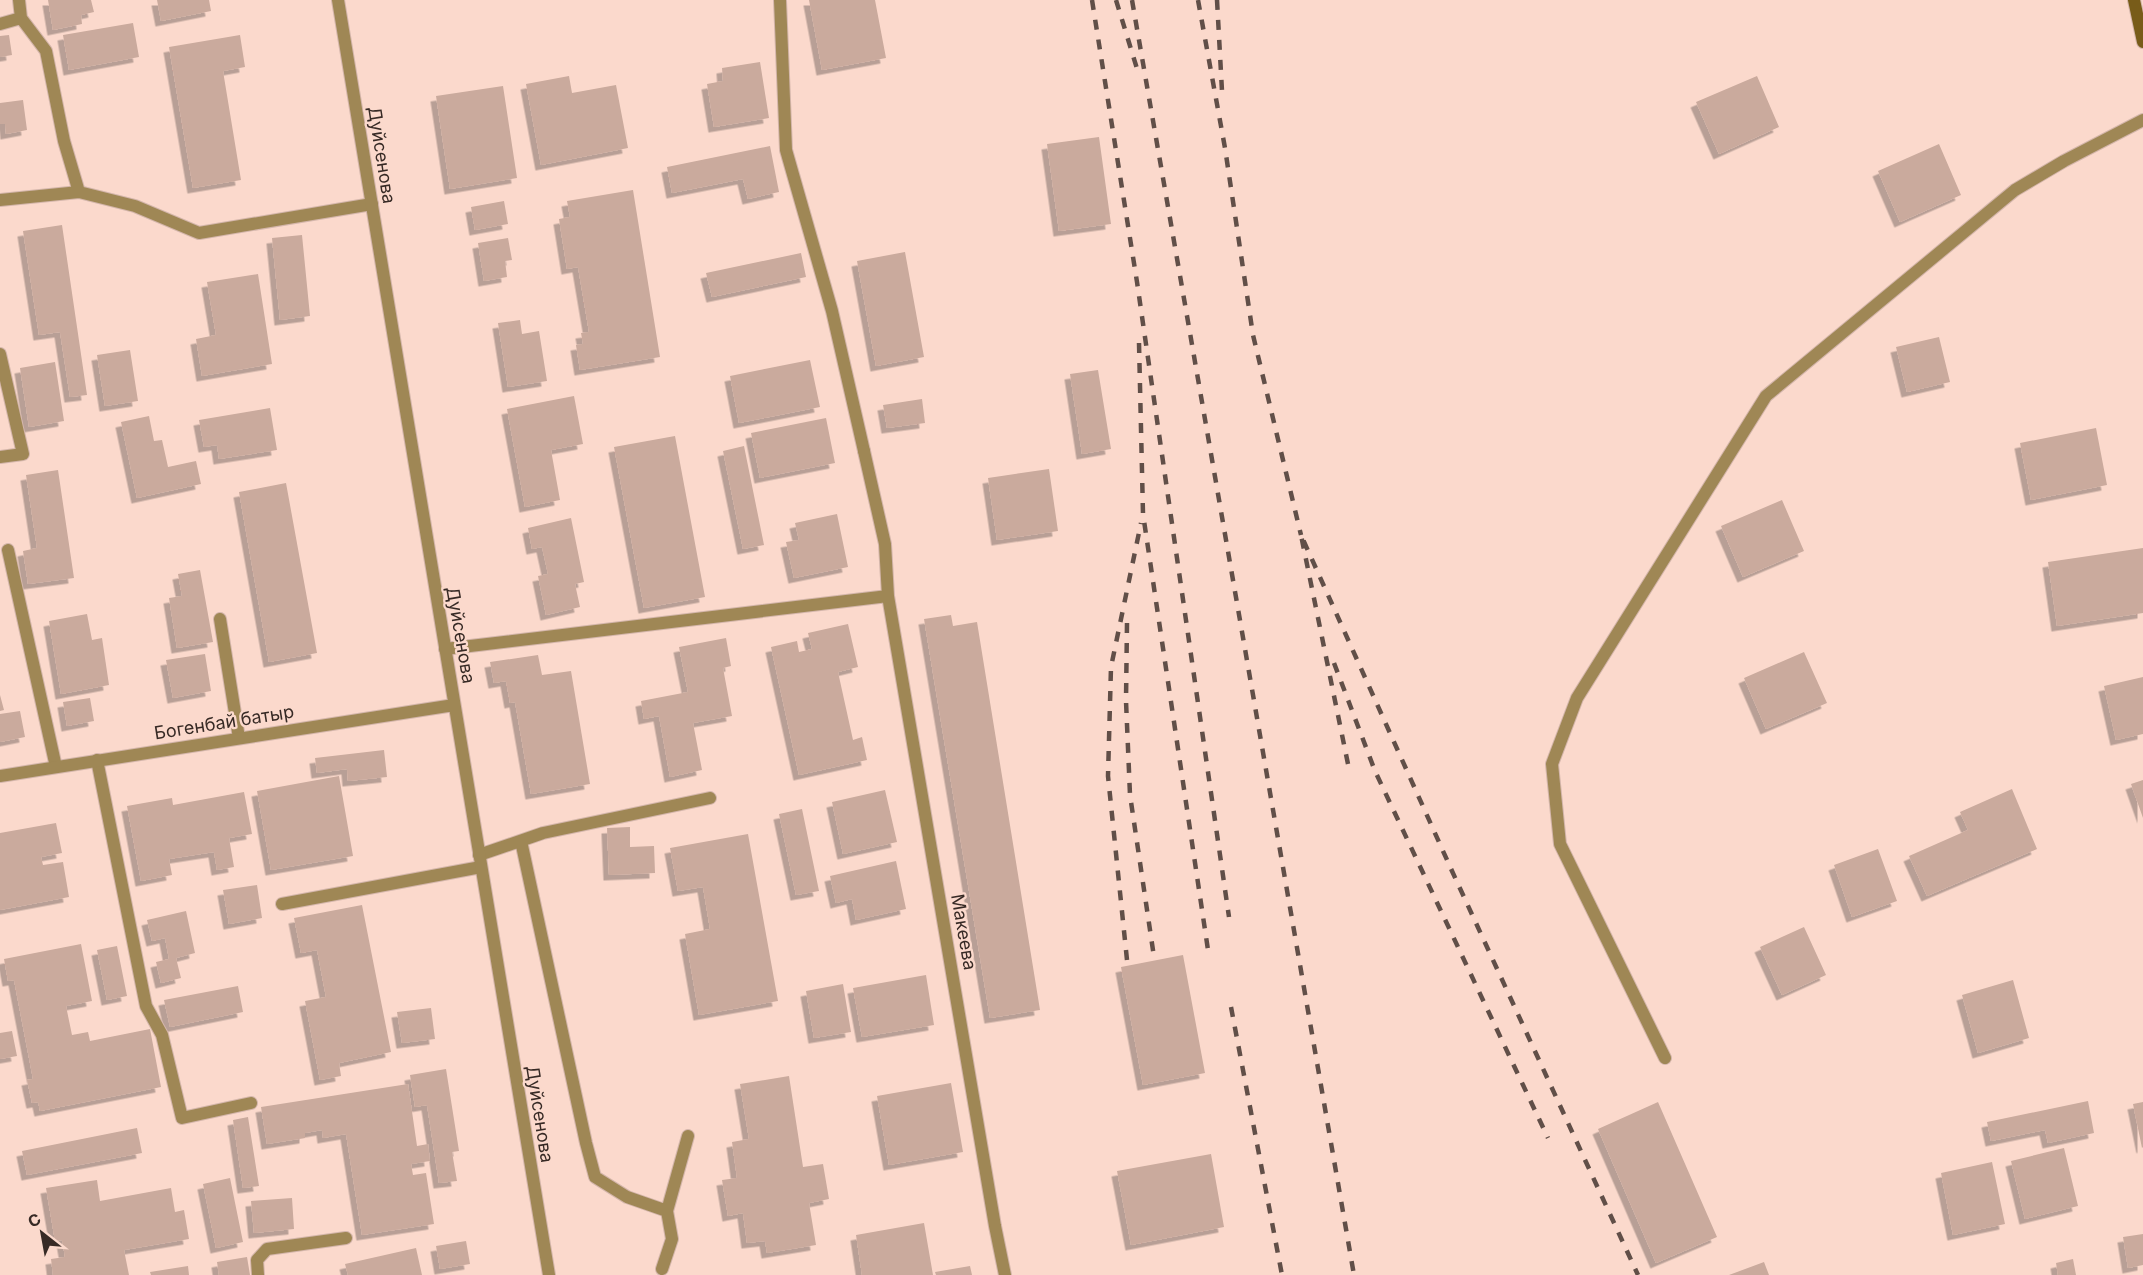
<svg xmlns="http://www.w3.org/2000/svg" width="2143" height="1275" font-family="Inter,sans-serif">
  <defs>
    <filter id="shadow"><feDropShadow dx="-5.5" dy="5.5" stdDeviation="0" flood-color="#0004"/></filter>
  </defs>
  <rect width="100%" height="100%" fill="#fbd9cc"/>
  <path fill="#caaa9d" filter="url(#shadow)" d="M48,0H91L94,12L81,15L82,24L53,30Z
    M157,0H209L211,11L161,21Z
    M809,0H875L886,58L822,70Z
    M133,23L139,57L69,70L63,35Z
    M9,35L12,55L0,57V36Z
    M240,35L245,67L223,71L241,180L193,188L169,47Z
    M760,62L769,118L714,127L707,84L723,81L722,68Z
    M569,76L572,93L616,85L628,148L541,165L526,84Z
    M1757,76L1779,127L1719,154L1696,102Z
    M503,86L517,178L450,189L436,96Z
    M23,100L27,130L6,134L5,124H0V103Z
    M1099,137L1111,224L1059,231L1047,144Z
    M1939,144L1961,195L1900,222L1878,171Z
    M770,146L779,192L748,199L743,179L672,193L667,167Z
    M633,190L660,357L580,370L576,345L583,344L581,333L589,332L578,267L567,269L559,219L570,217L567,201Z
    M504,201L508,224L475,230L471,207Z
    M62,225L87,395L70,397L60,332L39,335L23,231Z
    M302,235L310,316L280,320L272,238Z
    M508,238L512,260L505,261L507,277L484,281L478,243Z
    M905,252L924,357L876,366L857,261Z
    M801,253L806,277L712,297L706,273Z
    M258,274L272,364L202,376L196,339L216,335L207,282Z
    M520,320L522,334L539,331L547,381L508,387L498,323Z
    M1939,337L1950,382L1907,392L1896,347Z
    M130,350L138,401L105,406L97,355Z
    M810,360L820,407L739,423L730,376Z
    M55,362L64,421L29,427L20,368Z
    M1098,370L1111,449L1082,454L1070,374Z
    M574,396L583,444L551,450L560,500L525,507L507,409Z
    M922,399L925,423L887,428L883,405Z
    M270,408L277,450L219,459L217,445L204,447L199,420Z
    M149,416L154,441L162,440L168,467L196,461L201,484L137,498L121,422Z
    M826,418L835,463L760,478L751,433Z
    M2096,428L2107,485L2031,500L2020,443Z
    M675,436L705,597L644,608L614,447Z
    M744,446L764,545L743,549L723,451Z
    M1049,469L1058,531L997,540L988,478Z
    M58,470L74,578L28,584L23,551L37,548L26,475Z
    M286,483L317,653L269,662L239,492Z
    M1782,500L1804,551L1743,577L1721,526Z
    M837,514L848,567L794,578L786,542L799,540L795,523Z
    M571,518L584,582L575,584L580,607L546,615L538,576L548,574L542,547L532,549L528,528Z
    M2143,548V613L2057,626L2048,562Z
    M200,570L213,642L177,648L169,598L182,596L178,574Z
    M87,614L92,640L102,638L109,685L61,694L49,621Z
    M951,615L953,626L977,622L1040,1010L990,1018L924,619Z
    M848,624L858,667L838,672L853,740L862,737L867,760L799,775L771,647L797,641L799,652L812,649L808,633Z
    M726,638L731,666L723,668L732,716L693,723L702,770L670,777L659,716L644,719L641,701L688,692L679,647Z
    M1804,652L1827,703L1766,729L1744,678Z
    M205,654L211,691L173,698L166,660Z
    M538,655L542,675L571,671L590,784L531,794L515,702L510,703L506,681L494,683L490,662Z
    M2143,677V734L2116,740L2104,686Z
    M0,695L4,710L0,711Z
    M90,698L94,721L67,726L63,702Z
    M20,711L25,737L0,742V714Z
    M384,750L387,777L348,781L347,769L317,773L315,758Z
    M339,776L353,856L271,870L257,791Z
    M2143,780V818L2131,784Z
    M2012,789L2037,849L1927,896L1909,856L1968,830L1960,812Z
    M885,790L897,842L843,854L832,802Z
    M244,792L252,834L229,838L234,867L217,870L214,852L169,859L172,875L141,881L127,806L172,798L173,805Z
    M802,809L819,891L796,895L779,814Z
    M56,823L62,853L41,857L43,865L63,862L69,897L0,910V833Z
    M630,827V847L654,846L655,873L609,875L607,828Z
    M748,834L778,1001L699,1015L685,934L710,929L703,887L678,891L670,848Z
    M1878,849L1897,901L1852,917L1834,865Z
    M896,861L906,909L856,920L852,899L836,903L830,876Z
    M257,885L262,918L229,924L223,890Z
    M362,905L391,1052L339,1063L341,1076L320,1080L305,1001L326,997L317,950L301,953L294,918Z
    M186,911L195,953L176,958L181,978L161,983L156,962L169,959L165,938L152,941L147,920Z
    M1804,927L1826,975L1782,995L1760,947Z
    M81,944L92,1001L66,1006L72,1035L88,1032L90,1041L150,1029L161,1087L40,1111L38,1102L32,1103L27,1080L33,1079L14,980L8,981L4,959Z
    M117,946L127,996L107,1000L97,950Z
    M1183,955L1205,1073L1143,1085L1121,967Z
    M926,975L934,1025L862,1037L853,988Z
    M2013,980L2029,1038L1978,1053L1962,995Z
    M843,984L851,1032L814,1038L806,991Z
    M238,986L243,1012L170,1027L164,1000Z
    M431,1008L435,1039L402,1043L397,1012Z
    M12,1031L17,1056L0,1059V1033Z
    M446,1069L459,1151L452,1152L457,1181L439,1183L427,1105L415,1107L410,1075Z
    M789,1076L803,1167L823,1164L829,1199L809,1203L816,1245L767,1253L765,1241L747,1243L743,1213L728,1216L722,1180L737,1178L732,1142L749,1139L740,1084Z
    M951,1083L963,1152L889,1165L877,1096Z
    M408,1084L417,1146L428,1144L430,1161L411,1164L413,1175L426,1173L434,1224L362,1235L346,1134L323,1138L322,1130L305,1133V1138L267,1144L261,1107Z
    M2088,1101L2094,1133L2048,1143L2045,1130L1991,1141L1987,1122Z
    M1658,1102L1717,1237L1656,1263L1598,1129Z
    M2143,1102V1147L2142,1148L2133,1104Z
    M248,1117L259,1186L243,1188L233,1120Z
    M137,1128L142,1153L27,1175L22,1151Z
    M2064,1148L2078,1206L2025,1219L2011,1161Z
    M1211,1154L1224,1227L1131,1245L1117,1171Z
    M1992,1162L2005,1224L1953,1235L1941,1173Z
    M230,1178L243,1242L216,1248L203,1184Z
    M97,1180L100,1201L171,1188L175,1212L184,1210L189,1239L124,1250L129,1275H53L51,1259L65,1257L62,1240L55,1241L46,1188Z
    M292,1198L294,1229L254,1233L251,1201Z
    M924,1223L933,1275H862L856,1235Z
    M2143,1234V1265L2128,1268L2123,1237Z
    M466,1241L470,1264L440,1269L436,1246Z
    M416,1248L422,1275H348L345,1264Z
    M247,1257L250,1275H219L217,1262Z
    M2073,1259L2076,1275H2058L2056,1263Z
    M1764,1262L1769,1275H1729Z
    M188,1266L189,1275H151L150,1272Z
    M970,1266L972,1275H936L935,1272Z"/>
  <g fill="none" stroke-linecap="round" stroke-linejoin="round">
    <defs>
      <path id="service" d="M19,0L21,18L46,51L64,141L79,192
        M780,0L786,150L832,311L864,451
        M0,24L21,18
        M0,200L79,192L135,206L199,233L372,204
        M0,354L23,454L0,457
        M8,550L56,767
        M220,619L239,738
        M97,760L146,1006L162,1035L182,1118L251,1103
        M521,841L586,1143L595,1177L627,1197L667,1211
        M479,855L543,833L710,798
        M282,904L481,867
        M1665,1058L1560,844L1552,764L1577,698L1766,396L2015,190L2064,161L2143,120
        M662,1269L672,1239L667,1211L688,1136
        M258,1275L257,1260L267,1249L346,1238"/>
      <path id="minor" d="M888,596L995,1226L1005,1275
        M445,649L888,596L885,544L864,451"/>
      <path id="tertiary" d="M338,0L549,1275
        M0,776L454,705"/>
      <path id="secondary" d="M2134,0L2143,42"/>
    </defs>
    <use href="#service" stroke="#d4b6ab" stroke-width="14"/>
    <use href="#minor" stroke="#d4b6ab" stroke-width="14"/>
    <use href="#tertiary" stroke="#d4b6ab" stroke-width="14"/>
    <use href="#secondary" stroke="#d4b6ab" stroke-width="14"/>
    <use href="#service" stroke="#9f8755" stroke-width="12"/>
    <use href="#minor" stroke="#9f8755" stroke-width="12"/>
    <use href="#tertiary" stroke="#9f8755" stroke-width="12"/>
    <use href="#secondary" stroke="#785c19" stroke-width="12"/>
    <path stroke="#614f48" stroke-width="4.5" stroke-dasharray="10 10" stroke-linecap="butt" d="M1092,0L1137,282L1229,917
      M1116,0L1138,72
      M1132,0L1354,1275
      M1198,0L1225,148L1253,335L1301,535
      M1217,0L1222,91
      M1139,343L1143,514L1208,950
      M1127,623L1126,701L1130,795L1154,957
      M1334,663L1375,771L1548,1138
      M1348,764L1301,535L1452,871L1638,1275
      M1127,960L1108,776L1111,667L1141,523
      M1231,1007L1282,1275"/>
  </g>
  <g text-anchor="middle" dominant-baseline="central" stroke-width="4.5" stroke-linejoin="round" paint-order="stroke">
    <g font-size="18" fill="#372a25" stroke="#fbd9cc">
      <text transform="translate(382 155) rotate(81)">Дуйсенова</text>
      <text transform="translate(461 635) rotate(80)">Дуйсенова</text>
      <text transform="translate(224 722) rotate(-9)">Богенбай батыр</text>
      <text transform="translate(964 932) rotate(80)">Макеева</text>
      <text transform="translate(540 1114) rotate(81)">Дуйсенова</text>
    </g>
  </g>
  <g transform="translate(42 1233) rotate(329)" stroke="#fbd9cc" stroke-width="4.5" paint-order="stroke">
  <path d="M0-4.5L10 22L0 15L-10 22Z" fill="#372a25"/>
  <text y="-9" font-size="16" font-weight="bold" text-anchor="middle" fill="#372a25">С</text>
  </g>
</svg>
